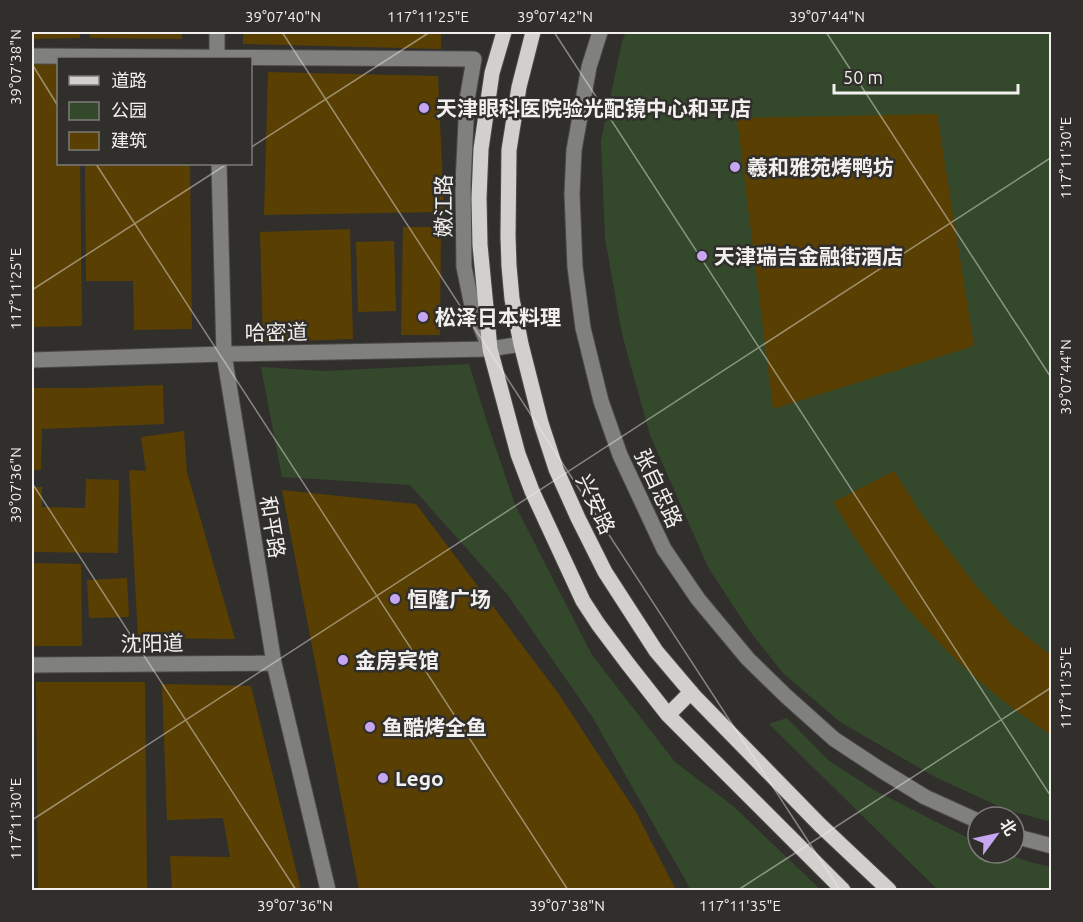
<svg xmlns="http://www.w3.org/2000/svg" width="1083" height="922" font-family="Ubuntu,'Noto Sans SC',sans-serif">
  <rect width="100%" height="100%" fill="#312f2c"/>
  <path fill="#34492c" d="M626,32H1051V822L1005,809L937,778L840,722L783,673L749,630L708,567L650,435L622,334L605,238L601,141L622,42Z
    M469,364L488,425L515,505L592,655L675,762L733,806L821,890H691L593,718L507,594L410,485L282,477L261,367L324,371Z
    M787,718L828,760L874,790L966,837L978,842V853H1006L1029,862L1051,867V890H938L769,724Z"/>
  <path fill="#593f02" d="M32,32H80V38L32,39Z
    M90,32H182V39L90,38Z
    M243,32H441V49L243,44Z
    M32,60H58V164H80L82,326L32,327Z
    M268,72L438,76L444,212L264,215Z
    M937,114L974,346L773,409L737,118Z
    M85,164H190L192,329L134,330L133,281H86Z
    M403,227H441L440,335H401Z
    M350,229L353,339L263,342L260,232Z
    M394,241L396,311L358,312L356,242Z
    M163,385L164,424L42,429L41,470H32V388H85Z
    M184,431L187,472L235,639L138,638L129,470L146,471L141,437Z
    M894,471L924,518L976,586L1012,625L1052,656V736L1012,708L978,680L947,651L908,609L878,571L855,538L833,502Z
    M86,479L119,480L118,553L32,552V487H42V507L85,508Z
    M282,490L416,504L558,693L636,812L676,890H359Z
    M32,563L81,564L82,646H32Z
    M127,578L129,617L89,618L87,580Z
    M36,682H145L147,890H38Z
    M162,684L251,686L301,890H172L170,856L230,857L223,818L167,820Z"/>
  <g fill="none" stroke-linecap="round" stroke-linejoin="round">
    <defs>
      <path id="minor" d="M217,32V58
        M600,32L589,67L574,150L572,194L575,267L583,328L601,401L620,455L664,549L698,599L748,659L786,696L834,739L881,770L925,797L978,821
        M32,56L474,59L467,100L463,184L464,267L472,306L488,344
        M219,164L224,354L274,663L328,890
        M32,360L224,354L490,349L521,344
        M32,665L274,663
        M1014,836L1052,846"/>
      <path id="major" d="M504,32L492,73L481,149L479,198L480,245L490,349L518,454L532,491L583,601L598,624L628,664L668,715L843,890
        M533,32L519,87L509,150L508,236L509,266L512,299L521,344L541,423L556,469L578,518L605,572L656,651L695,697L820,825L889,890
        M668,715L691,692"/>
    </defs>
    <use href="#minor" stroke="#4c4a47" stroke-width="17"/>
    <use href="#major" stroke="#4c4a47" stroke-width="17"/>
    <use href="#minor" stroke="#80807e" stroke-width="15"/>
    <use href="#major" stroke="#d2d0cc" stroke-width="15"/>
  </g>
  <path fill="none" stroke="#f2f0ee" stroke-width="1.5" stroke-opacity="0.45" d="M282,32L840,890M554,32L1052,798M826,32L1052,379M32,64L58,106M250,148L430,32M96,164L568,890M32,290L227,164M32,483L296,890M32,820L1052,157M738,890L1052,687"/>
  <g fill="#c6a6f0" stroke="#312f2c" stroke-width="2">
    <circle cx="424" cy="108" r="6"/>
    <circle cx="735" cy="167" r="6"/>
    <circle cx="702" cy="256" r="6"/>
    <circle cx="423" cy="317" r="6"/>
    <circle cx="395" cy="599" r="6"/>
    <circle cx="343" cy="660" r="6"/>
    <circle cx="370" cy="727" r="6"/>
    <circle cx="383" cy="778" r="6"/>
  </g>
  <g text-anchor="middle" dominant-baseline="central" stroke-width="5" stroke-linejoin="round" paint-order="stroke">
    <g font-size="21" font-weight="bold" fill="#f2f0ee" stroke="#312f2c" text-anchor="start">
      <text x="436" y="108">天津眼科医院验光配镜中心和平店</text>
      <text x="747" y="167">羲和雅苑烤鸭坊</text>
      <text x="714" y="256">天津瑞吉金融街酒店</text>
      <text x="435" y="317">松泽日本料理</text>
      <text x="407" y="599">恒隆广场</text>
      <text x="355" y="660">金房宾馆</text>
      <text x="382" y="727">鱼酷烤全鱼</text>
      <text x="395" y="778">Lego</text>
    </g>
    <g font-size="21" fill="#f2f0ee" stroke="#312f2c">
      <text transform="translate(443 206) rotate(-90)">嫩江路</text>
      <text transform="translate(276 332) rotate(-1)">哈密道</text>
      <text transform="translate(659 488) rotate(65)">张自忠路</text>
      <text transform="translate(596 504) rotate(65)">兴安路</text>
      <text transform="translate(273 527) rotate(81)">和平路</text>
      <text transform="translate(152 643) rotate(-1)">沈阳道</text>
    </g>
  </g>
  <rect width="1083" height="922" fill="none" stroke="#312f2c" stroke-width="66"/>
  <rect x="57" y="57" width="195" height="108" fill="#312f2c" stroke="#7e7c7a" stroke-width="1.5"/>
  <rect x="69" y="76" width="30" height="9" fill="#d2d0cc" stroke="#7e7c7a" stroke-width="1.5"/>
  <text x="111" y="87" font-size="18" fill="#f2f0ee">道路</text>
  <rect x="69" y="102" width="30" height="18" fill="#34492c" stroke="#7e7c7a" stroke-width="1.5"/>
  <text x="111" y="117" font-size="18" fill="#f2f0ee">公园</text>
  <rect x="69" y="132" width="30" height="18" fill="#593f02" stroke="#7e7c7a" stroke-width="1.5"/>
  <text x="111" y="147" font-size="18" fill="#f2f0ee">建筑</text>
  <g transform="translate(996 835) rotate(57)"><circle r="28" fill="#312f2c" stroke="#7e7c7a" stroke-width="1.5"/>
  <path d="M0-4.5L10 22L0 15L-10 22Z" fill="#c6a6f0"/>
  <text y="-9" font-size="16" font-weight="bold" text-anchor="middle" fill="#f2f0ee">北</text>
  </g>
  <path d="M834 84v9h184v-9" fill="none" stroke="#f2f0ee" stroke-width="3"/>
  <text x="843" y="84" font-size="18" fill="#f2f0ee" stroke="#312f2c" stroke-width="4.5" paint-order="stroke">50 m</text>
  <rect x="33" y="33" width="1017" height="856" fill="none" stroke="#f2f0ee" stroke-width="2"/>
  <g font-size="15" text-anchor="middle" fill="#f2f0ee">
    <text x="283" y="22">39°07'40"N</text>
    <text x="428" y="22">117°11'25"E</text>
    <text x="555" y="22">39°07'42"N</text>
    <text x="827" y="22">39°07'44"N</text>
    <text transform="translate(16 67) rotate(-90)" y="5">39°07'38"N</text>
    <text transform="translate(1066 158) rotate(-90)" y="5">117°11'30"E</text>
    <text transform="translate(16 289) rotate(-90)" y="5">117°11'25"E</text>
    <text transform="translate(1066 377) rotate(-90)" y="5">39°07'44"N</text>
    <text transform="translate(16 485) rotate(-90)" y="5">39°07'36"N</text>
    <text transform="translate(1066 688) rotate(-90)" y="5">117°11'35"E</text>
    <text transform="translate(16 819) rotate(-90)" y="5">117°11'30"E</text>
    <text x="295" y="911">39°07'36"N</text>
    <text x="567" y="911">39°07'38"N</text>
    <text x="740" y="911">117°11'35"E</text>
  </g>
</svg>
